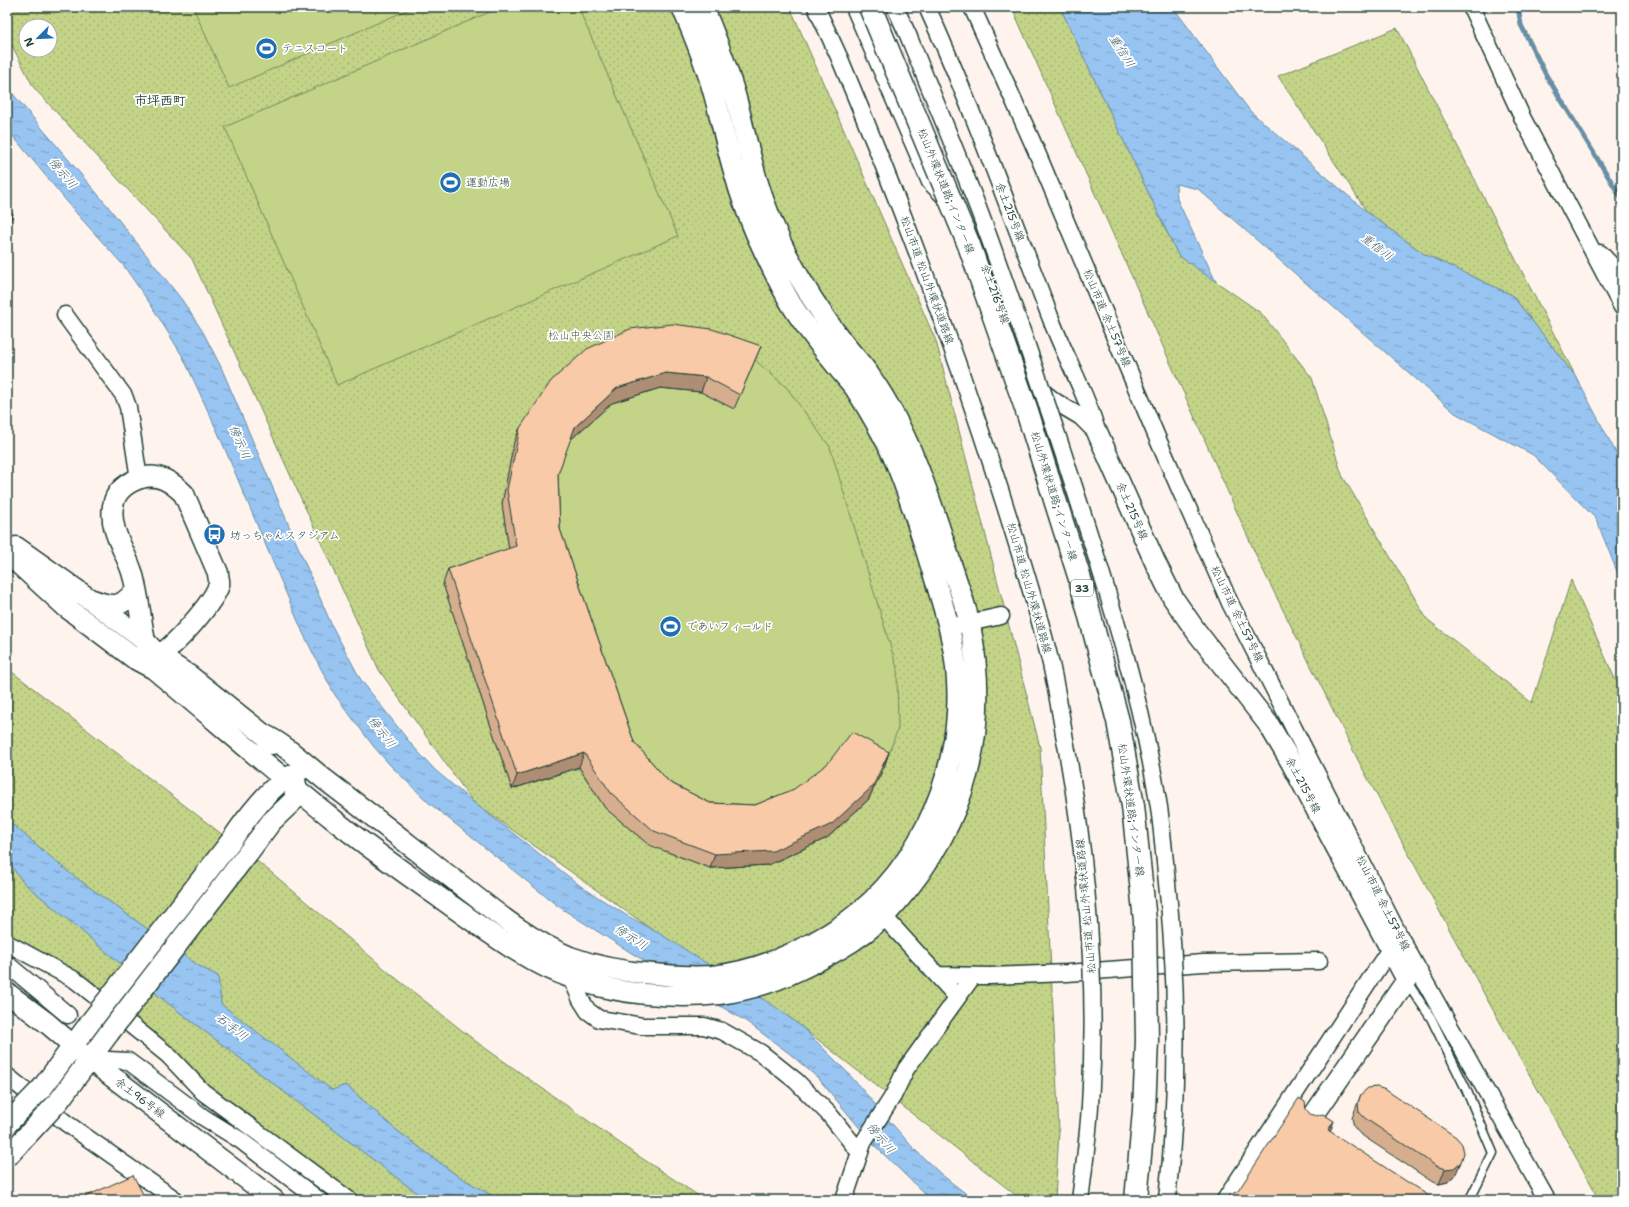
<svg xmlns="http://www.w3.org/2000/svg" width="1629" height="1207" font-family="'Shantell Sans','Klee One',sans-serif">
  <defs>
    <pattern id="grass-dots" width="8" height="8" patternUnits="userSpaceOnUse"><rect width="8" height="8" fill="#c3d387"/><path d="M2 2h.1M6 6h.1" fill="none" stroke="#a7b675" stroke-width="1.8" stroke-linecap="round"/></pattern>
    <pattern id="water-ripples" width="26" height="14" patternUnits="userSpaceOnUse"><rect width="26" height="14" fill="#97c4f1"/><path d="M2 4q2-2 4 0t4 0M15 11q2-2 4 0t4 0" fill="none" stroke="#7ba0c4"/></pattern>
  </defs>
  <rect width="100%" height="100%" fill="#fef4ed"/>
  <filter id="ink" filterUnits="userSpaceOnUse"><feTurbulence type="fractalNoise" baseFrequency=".025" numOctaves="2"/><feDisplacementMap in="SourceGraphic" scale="8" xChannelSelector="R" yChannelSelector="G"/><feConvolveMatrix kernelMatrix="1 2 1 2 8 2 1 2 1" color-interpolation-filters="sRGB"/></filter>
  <g filter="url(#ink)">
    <path fill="url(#grass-dots)" stroke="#71885e" fill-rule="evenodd" d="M7,7H790L936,341L1040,747L1059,1131L1055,1200H1022L789,1017L651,929L473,802L379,670L192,259L34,88L7,36ZM26,26H50V50H26Z
      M1013,7H1060L1178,255L1261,313L1312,378L1342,475L1427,619L1532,703L1571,580L1615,679L1622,687V1200H1600L1488,1001L1360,764L1260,564L1017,19Z
      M1397,28L1576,377L1512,295L1424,254L1367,212L1278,76Z
      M7,668L272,873L392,975L478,1043L631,1151L705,1200H499L455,1174L395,1129L346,1085L332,1091L221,1004L218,976L199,966L71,874L7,820Z
      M7,860L23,882L165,1001L426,1200H361L199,1080L169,1049L92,982L7,935Z"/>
    <path fill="#c3d387" stroke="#71885e" d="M193,7H414L229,88Z
      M501,7H578L678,236L337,385L225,127Z
      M707,343L755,360L787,388L830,447L897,668L898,728L884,767L868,800L827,838L768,865L710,868L649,845L605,808L579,768L512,789L443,584L511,561L502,504L514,442L546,396Z"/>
    <path fill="url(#water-ripples)" stroke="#678ea5" d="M1060,7H1173L1250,111L1367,212L1424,254L1512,295L1576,377L1622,464V584L1596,519L1533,455L1455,413L1198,189L1176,184L1177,199L1216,282L1178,255Z
      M7,87L106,204L182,300L203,332L221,367L332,626L361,680L411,744L435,770L473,802L582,887L626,915L662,935L777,1008L803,1028L847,1072L914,1149L942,1175L974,1200H931L873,1144L818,1078L790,1054L747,1022L633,954L559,907L429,803L389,764L374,747L335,695L320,667L303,633L219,435L183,357L151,305L123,265L78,215L7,129Z
      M7,820L71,874L199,966L218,976L221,1004L332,1090L346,1085L395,1129L455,1174L499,1200H426L165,1001L23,882L7,860Z"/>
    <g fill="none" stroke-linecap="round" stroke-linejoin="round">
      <path stroke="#678ea5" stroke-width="5" d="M1518,7L1521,25L1546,75L1622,199"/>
      <defs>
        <path id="service" d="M1407,982L1431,1018L1466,1089L1493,1153L1470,1199"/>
        <path id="minor" d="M816,7L840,59
          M854,7L930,182L947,199
          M895,7L908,35
          M927,7C973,109 1011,215 1051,319C1065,357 1086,392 1097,431
          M972,7L1035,148L1159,442L1230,603L1401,939L1547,1200
          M1471,7L1523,119L1622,307
          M1600,253L1614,268L1622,278
          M65,315L124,396L128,407L139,479
          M1018,357L1030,382L1056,402L1081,417L1098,434
          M950,627L1001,616
          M876,908L957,997
          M7,943L75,980L84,987L168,1055L203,1092L349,1200
          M7,964L68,1015
          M938,975L989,976L1067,973L1203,963L1319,961
          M572,979L581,1000L588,1011L599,1019L642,1026H704L722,1031L761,1053L796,1081L829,1114L860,1153
          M89,1059L128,1061L203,1117L240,1140L319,1200
          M7,1076L66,1123L176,1200
          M844,1200L863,1143L893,1096L906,1069L973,976
          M1225,1200L1390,949L1397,942"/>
        <path id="tertiary" d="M1098,434L1155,562L1173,598L1196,631L1269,725L1291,762L1407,980L1311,1119
          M16,547L88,598L145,641L158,655L190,676L263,734L272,744
          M7,553L66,607L135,659L154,669C214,719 272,770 333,819C371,850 412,878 453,907C490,933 528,963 572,978C614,994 674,999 719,994C746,991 774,982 799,970C835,953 871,934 897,902C967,821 991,731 970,625C965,602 955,578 948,554C928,492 908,430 870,376C861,363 850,352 841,340C818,310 799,279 782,245C769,217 758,188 751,158C744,134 740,109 732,85C724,59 714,33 703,7
          M93,600C114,608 122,608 136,589
          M135,659C143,658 151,659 159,655C175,646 213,603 219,585C220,582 218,577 218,573L184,494C172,482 159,473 141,478C128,482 115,491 113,506C109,530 125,550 132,572C142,604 140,639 154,669
          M263,734C286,745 304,763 324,779C369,813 413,848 458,883C493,910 528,940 570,957C597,967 625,972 653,974C672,976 692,977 712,976C753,972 795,954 830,933C914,882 963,778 957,681C955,636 939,593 926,550C913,510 901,468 881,432C873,417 864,402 855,388C846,377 836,366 828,355C816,340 804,324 793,307C783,291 774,272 766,255C752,227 741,198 733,168C726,144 721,119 714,94C706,64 694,35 682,7
          M231,841C242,824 277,776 297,774
          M248,853L271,822L294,800L296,788L295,776
          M7,993L47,1023L89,1059L274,1200
          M42,1088L92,1020
          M58,1102L109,1033"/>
      </defs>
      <use href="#service" stroke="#1f3d34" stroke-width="11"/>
      <use href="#minor" stroke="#1f3d34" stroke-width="19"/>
      <use href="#tertiary" stroke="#1f3d34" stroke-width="23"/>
      <use href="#service" stroke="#fff" stroke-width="8"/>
      <use href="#minor" stroke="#fff" stroke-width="16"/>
      <use href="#tertiary" stroke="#fff" stroke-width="20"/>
      <defs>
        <path id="minor-bridge" d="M908,35C936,104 966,173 991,243C1021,327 1050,411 1077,496C1110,598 1142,701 1159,807C1162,829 1164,851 1166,873C1178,982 1179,1091 1167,1200
          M840,59C900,202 954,346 1001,493C1019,550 1037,606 1051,664C1056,687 1060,710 1064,734C1087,856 1098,982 1090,1106C1088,1137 1084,1169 1080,1200"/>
        <path id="tertiary-bridge" d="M92,1020L231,841
          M109,1033L248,853
          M7,1124L42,1088
          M7,1157L58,1102"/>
        <path id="motorway-bridge" d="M870,7L969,245L1027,411L1080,579L1118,721L1133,806L1145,921L1147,1040L1144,1111L1136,1200"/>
      </defs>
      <use href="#minor-bridge" stroke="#1f3d34" stroke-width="19" stroke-linecap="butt"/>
      <use href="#tertiary-bridge" stroke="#1f3d34" stroke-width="23" stroke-linecap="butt"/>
      <use href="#motorway-bridge" stroke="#1f3d34" stroke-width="25" stroke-linecap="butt"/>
      <use href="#minor-bridge" stroke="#fff" stroke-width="16"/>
      <use href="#tertiary-bridge" stroke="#fff" stroke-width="20"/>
      <use href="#motorway-bridge" stroke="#fff" stroke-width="22"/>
    </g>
    <path fill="#d5ae90" stroke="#1f3d34" d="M761,346L734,409L701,392L660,388L612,403L569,441L558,474L560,529L634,742L669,782L710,803L755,805L889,752L884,767L868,800L827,838L768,865L710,868L649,845L605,808L579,767L512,789L443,584L448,569L509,549L502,504L514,442L520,428Z
      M1361,1094L1455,1176L1448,1182L1439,1184L1431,1181L1360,1134L1354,1127L1352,1118Z"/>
    <path fill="#ae8d75" stroke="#1f3d34" d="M13,214L8,229H7V219Z
      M666,373L706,377L701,392L660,388L612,403L569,441L575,427L617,388Z
      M889,752L884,767L868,800L827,838L768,865L710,868L715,854Z
      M584,753L579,767L512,789L517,775Z
      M1334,1121L1329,1136L1328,1130Z
      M1461,1162L1455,1176L1448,1182L1439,1184L1445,1169Z
      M143,1194L140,1200H131Z"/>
    <path fill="#f8caa7" stroke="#1f3d34" d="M7,205L13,214L7,219Z
      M672,324L712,329L761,346L740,395L706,377L666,373L617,388L575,427L558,474L560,529L634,742L669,782L710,803L755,805L794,789L827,764L852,732L889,752L873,786L832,824L773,851L715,854L654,831L611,793L584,753L517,775L448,569L516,546L507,490L520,428L551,381L587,349L630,329Z
      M1377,1087L1386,1090L1456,1137L1462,1144L1464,1153L1461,1162L1454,1168L1445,1169L1436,1166L1366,1119L1359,1112L1358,1103L1361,1094L1368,1088Z
      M1299,1098L1305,1102L1306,1109L1310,1114L1316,1116L1323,1114L1334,1121L1328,1130L1435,1200H1227L1230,1195L1238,1191Z
      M133,1175L143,1194L131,1200H78Z"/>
  </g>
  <defs>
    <symbol id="stadium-disc" viewBox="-11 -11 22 22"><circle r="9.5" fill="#1f6fb2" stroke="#fff"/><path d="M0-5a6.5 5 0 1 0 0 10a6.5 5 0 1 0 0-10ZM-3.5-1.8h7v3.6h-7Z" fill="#fff"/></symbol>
    <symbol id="bus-disc" viewBox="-11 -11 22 22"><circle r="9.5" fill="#1f6fb2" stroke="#fff"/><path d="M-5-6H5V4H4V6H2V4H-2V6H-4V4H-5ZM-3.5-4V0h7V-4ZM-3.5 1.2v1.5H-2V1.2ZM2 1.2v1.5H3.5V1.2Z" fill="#fff"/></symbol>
  </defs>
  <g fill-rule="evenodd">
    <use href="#stadium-disc" x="254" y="36" width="25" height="25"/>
    <use href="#stadium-disc" x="438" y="170" width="25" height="25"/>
    <use href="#bus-disc" x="202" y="522" width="25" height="25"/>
    <use href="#stadium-disc" x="658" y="614" width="25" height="25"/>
  </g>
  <g text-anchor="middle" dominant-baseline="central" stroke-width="3.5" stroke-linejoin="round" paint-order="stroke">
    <rect fill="#fff" stroke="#627771" stroke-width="1" x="1071" y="580" width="22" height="16" rx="3"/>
    <g font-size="10" font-weight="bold" fill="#1f3d34">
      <text x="1082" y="588">33</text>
    </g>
    <g font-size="11" fill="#1f3d34" stroke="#fff" text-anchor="start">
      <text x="282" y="48">テニスコート</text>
      <text x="466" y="182">運動広場</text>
      <text x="230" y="535">坊っちゃんスタジアム</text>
      <text x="686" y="626">であいフィールド</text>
    </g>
    <g font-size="11" fill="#1f3d34" stroke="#fff">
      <text transform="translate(946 191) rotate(68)">松山外環状道路;インター線</text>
      <text transform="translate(1010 212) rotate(69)">余土215号線</text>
      <text transform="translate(927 280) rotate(70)">松山市道 松山外環状道路線</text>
      <text transform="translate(995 294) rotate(70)">余土216号線</text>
      <text transform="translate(1107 318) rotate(67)">松山市道 余土57号線</text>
      <text transform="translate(1054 496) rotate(73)">松山外環状道路;インター線</text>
      <text transform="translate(1132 511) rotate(66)">余土215号線</text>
      <text transform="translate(1029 588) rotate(74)">松山市道 松山外環状道路線</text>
      <text transform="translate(1237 614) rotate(64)">松山市道 余土57号線</text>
      <text transform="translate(1303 785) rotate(62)">余土215号線</text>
      <text transform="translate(1131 810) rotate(82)">松山外環状道路;インター線</text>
      <text transform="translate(1383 903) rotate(63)">松山市道 余土57号線</text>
      <text transform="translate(1086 906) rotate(-95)">松山市道 松山外環状道路線</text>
      <text transform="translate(140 1098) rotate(37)">余土96号線</text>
    </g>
    <g font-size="11" fill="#486249" stroke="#fff">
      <text x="581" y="335">松山中央公園</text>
    </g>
    <g font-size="12" font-style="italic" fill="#3d5f63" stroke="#fff">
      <text transform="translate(1122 51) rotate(58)">重信川</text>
      <text transform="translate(63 173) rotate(50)">傍示川</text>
      <text transform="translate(1377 247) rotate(37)">重信川</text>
      <text transform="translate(240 442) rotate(67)">傍示川</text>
      <text transform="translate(382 732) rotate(52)">傍示川</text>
      <text transform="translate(631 937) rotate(33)">傍示川</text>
      <text transform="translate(232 1027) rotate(38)">石手川</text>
      <text transform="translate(881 1138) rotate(50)">傍示川</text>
    </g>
    <g font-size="13" font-weight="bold" fill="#1f3d34" stroke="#fff">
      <text x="160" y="100">市坪西町</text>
    </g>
  </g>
  <rect width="1629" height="1207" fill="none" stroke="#fff" stroke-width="24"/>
  <rect x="12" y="12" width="1605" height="1183" fill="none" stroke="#1f3d34" stroke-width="1.5" filter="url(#ink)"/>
  <g transform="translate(38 38) rotate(246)"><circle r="19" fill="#ffffff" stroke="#a5b1ae"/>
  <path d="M0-3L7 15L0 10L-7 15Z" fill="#1f6fb2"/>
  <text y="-6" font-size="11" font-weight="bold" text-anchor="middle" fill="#1f3d34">N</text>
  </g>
</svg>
